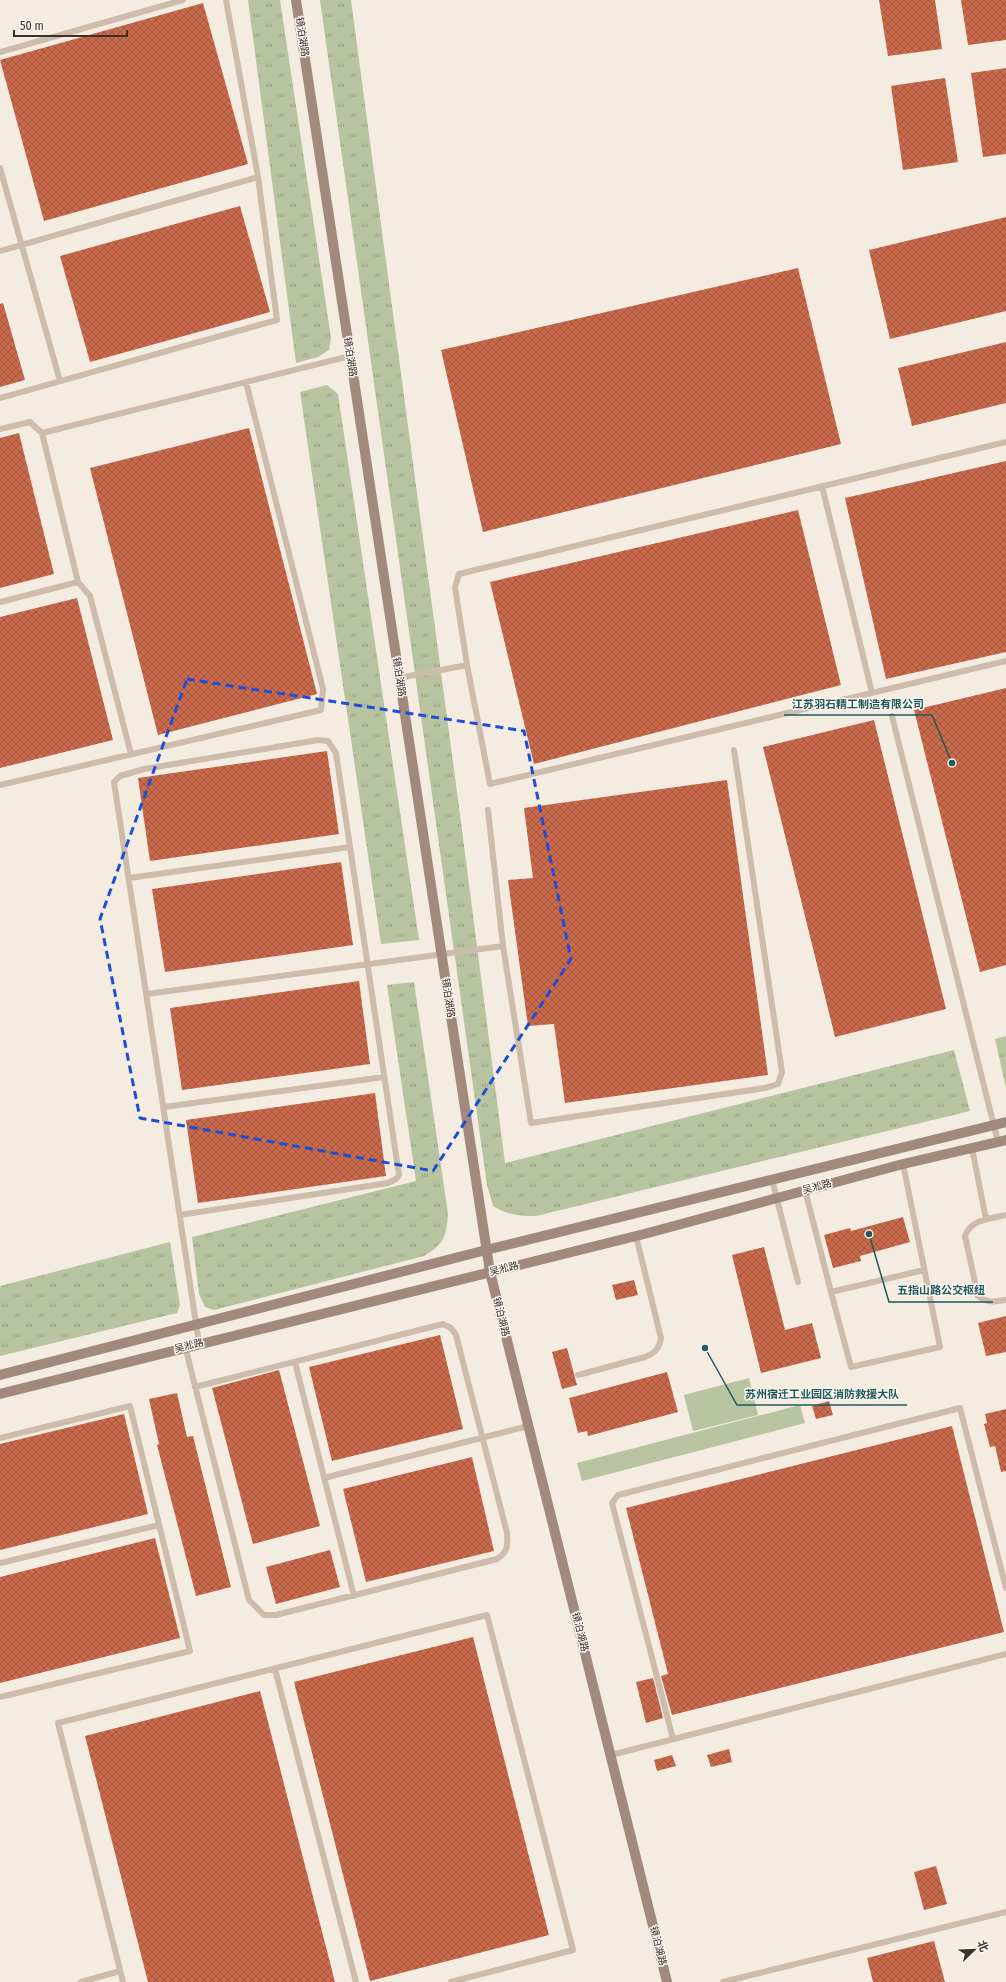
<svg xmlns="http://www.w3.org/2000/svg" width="1006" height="1982" font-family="'Fira Sans Condensed','Noto Sans SC',sans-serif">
  <defs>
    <pattern id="grass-tufts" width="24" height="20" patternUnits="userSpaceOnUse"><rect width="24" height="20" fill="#b8c4a0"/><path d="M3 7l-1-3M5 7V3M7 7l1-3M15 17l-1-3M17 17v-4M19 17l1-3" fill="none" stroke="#97a083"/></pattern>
    <pattern id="building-cross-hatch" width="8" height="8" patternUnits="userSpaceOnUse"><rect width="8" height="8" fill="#c8694b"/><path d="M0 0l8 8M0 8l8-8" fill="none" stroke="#a4573f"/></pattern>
  </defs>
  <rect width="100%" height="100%" fill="#f4ebe1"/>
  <path fill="url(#grass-tufts)" d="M248,0H280L331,338L329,350L318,357L296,363Z
    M320,0H351L459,807L505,1163L954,1050L970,1111L536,1216C520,1216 507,1215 493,1206L487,1185Z
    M327,385L338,394L419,940L381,944L300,392Z
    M414,982L448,1214C446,1238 444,1244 424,1256L214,1310L205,1307L199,1294L192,1237L416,1181L387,985Z
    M1006,1036V1088L995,1039Z
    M170,1242L180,1305L177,1313L0,1356V1286Z"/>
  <path fill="#b8c4a0" d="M749,1378L758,1415L693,1431L684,1395Z
    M800,1405L805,1423L582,1481L577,1463Z"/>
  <path fill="url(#building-cross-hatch)" d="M879,0H935L942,49L888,56Z
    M961,0H1006V40L968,45Z
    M203,3L248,164L44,221L0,60Z
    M1006,68V154L983,157L971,73Z
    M945,78L958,162L903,170L891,86Z
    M240,206L270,312L90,362L60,256Z
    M1006,217V311L890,339L869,250Z
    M798,268L841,444L483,532L441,350Z
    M3,303L25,380L0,387V304Z
    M1006,342V403L912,426L898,368Z
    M249,428L317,694L158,735L90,468Z
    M19,433L54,574L0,588V438Z
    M1006,461V652L886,679L845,498Z
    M798,510L841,685L534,764L490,582Z
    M77,598L113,740L0,768V617Z
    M1006,688V965L980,972L914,710Z
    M874,720L946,1009L835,1037L763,747Z
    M327,751L339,834L150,861L138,778Z
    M727,780L768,1075L565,1103L554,1024L528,1026L508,880L533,878L524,808Z
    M341,862L353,945L165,972L152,889Z
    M359,981L370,1064L182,1090L170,1008Z
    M375,1093L386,1176L198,1203L186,1120Z
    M903,1217L910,1242L860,1256L861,1261L833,1268L824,1235L850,1228L851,1231Z
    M764,1247L785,1330L812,1323L821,1358L761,1373L732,1255Z
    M634,1280L638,1295L616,1300L612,1285Z
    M1006,1316V1352L986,1356L978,1323Z
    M440,1335L463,1429L332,1461L309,1367Z
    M567,1348L577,1385L562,1389L552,1352Z
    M279,1370L320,1526L253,1544L212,1388Z
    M667,1372L678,1412L588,1436L587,1431L578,1433L569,1398Z
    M177,1393L187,1437L193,1436L231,1587L196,1596L157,1445L159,1444L149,1399Z
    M829,1401L833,1415L816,1419L812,1406Z
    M1006,1409V1471L1001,1472L995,1446L990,1447L984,1424L987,1423L985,1414Z
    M124,1414L148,1514L0,1550V1444Z
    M952,1426L1004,1632L672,1715L661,1676L668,1674L626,1508Z
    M472,1457L494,1551L366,1582L343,1489Z
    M155,1538L180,1638L0,1683V1577Z
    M330,1550L340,1587L276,1604L266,1567Z
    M473,1637L549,1935L370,1981L294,1682Z
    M653,1678L663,1718L646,1723L636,1682Z
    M260,1691L335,1982H148L85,1736Z
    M729,1749L732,1762L711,1767L707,1755Z
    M672,1755L676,1766L657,1771L654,1760Z
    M936,1866L947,1904L924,1910L914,1872Z
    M934,1941L945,1982H873L867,1958Z"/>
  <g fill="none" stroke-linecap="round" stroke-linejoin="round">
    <path stroke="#cdbbac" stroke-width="6" d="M0,52L183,0
      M0,168L60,381
      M0,251L258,177
      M0,398L277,320L258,177L226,0
      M0,429L30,422L42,433
      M822,486L872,693
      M78,582L90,596L131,754
      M0,602L78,582L42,433L350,356
      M467,665L455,587L459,574L1006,442
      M399,678L467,665L490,784L1006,661
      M892,716L998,1142
      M0,785L321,710L323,689L246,382
      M488,810L503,946
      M129,878L350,847
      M147,994L503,946L531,1123L765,1088L778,1084L782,1072L734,750
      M164,1107L384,1077
      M972,1148L986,1219
      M903,1164L940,1347L851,1367L831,1292L924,1270
      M772,1180L798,1282
      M805,1190L831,1292
      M180,1215L388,1183L396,1179L399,1175L336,753L328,741L318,740L144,769L120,776L114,782C143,969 170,1156 199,1343
      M1006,1215C990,1219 971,1219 965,1236L978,1296C987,1303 994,1302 1006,1300
      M185,1346L249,1600L264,1615H276L497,1559C508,1552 508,1545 507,1533L456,1335L451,1328L443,1324L195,1387
      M295,1362L354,1596
      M578,1375L645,1357C655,1353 659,1349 661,1338L636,1236
      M0,1438L130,1406L190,1651L0,1697
      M324,1478L528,1426
      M0,1563L159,1525
      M275,1669L356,1982
      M673,1739L612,1503L618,1495L960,1408L1006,1588
      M611,1755L1006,1654
      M81,1982L120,1971
      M123,1982L58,1723L487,1615L573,1950L451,1982
      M723,1982L1006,1912"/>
    <path stroke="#a18a7d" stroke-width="10" d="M296,0L490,1272L667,1982
      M0,1375L486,1250L1006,1122
      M0,1394L648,1233L903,1164L1006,1140"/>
  </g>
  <path fill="none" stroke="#1d4ed8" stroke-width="3" stroke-dasharray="8 5" stroke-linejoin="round" d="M187,679L524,731L571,959L433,1171L140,1118L100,919Z"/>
  <g text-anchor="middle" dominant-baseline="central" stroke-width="3" stroke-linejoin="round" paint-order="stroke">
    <g font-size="10" fill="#3b302b" stroke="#fbf5ee">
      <text transform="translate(302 37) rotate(81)">镜泊湖路</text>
      <text transform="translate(350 357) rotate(81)">镜泊湖路</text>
      <text transform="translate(399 677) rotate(81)">镜泊湖路</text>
      <text transform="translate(448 998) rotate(81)">镜泊湖路</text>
      <text transform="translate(817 1187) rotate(-15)">吴淞路</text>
      <text transform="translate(504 1269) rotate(-14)">吴淞路</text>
      <text transform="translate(501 1317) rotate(76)">镜泊湖路</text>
      <text transform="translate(189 1346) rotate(-14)">吴淞路</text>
      <text transform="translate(580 1632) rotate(76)">镜泊湖路</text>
      <text transform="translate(658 1946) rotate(76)">镜泊湖路</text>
    </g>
  </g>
  <path fill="none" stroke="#1f5a5e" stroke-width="1.5" d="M952 763L932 715H784M869 1234L889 1302H993M705 1348L737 1405H907"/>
  <g fill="#1f5a5e" stroke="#fbf5ee" stroke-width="1.5">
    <circle cx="952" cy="763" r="4"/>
    <circle cx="869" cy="1234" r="4"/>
    <circle cx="705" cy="1348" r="4"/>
  </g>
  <g font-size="11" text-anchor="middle" font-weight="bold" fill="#1f5a5e" stroke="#fbf5ee" stroke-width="3" stroke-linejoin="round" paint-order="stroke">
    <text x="858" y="708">江苏羽石精工制造有限公司</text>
    <text x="941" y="1294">五指山路公交枢纽</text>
    <text x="822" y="1398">苏州宿迁工业园区消防救援大队</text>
  </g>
  <g transform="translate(974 1950) rotate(67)" stroke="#fbf5ee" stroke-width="3" paint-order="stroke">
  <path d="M0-3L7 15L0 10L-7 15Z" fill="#3b302b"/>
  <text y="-6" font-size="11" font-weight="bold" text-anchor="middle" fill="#3b302b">北</text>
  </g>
  <path d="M14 30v6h113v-6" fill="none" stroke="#3b302b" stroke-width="2"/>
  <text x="20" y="30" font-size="12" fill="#3b302b" stroke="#fbf5ee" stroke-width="3" paint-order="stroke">50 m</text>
</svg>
